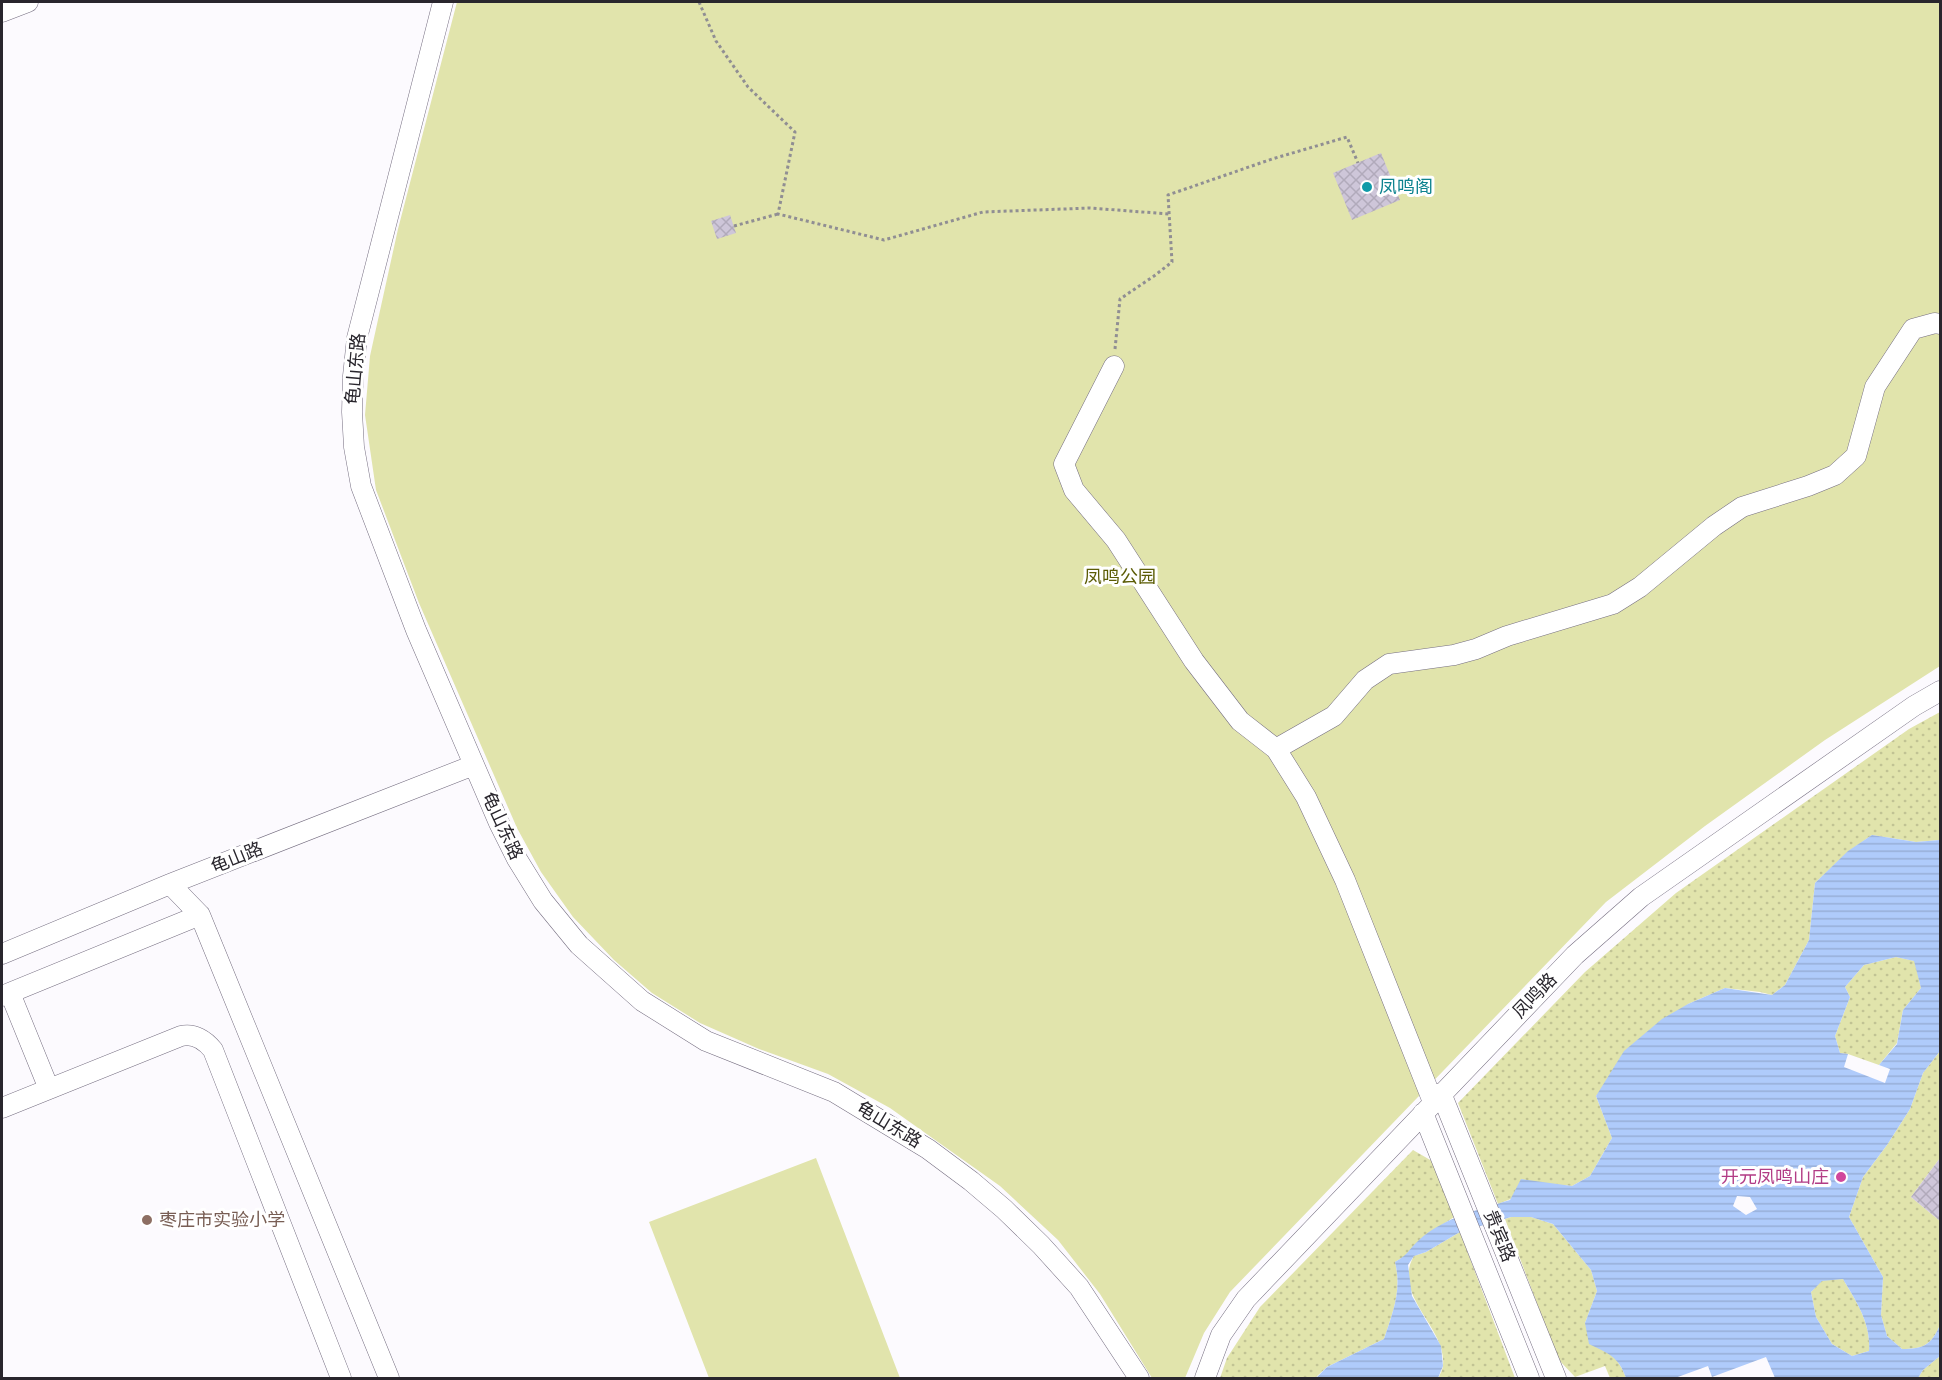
<svg xmlns="http://www.w3.org/2000/svg" width="1942" height="1380" font-family="'Sofia Sans Condensed','Noto Sans SC',sans-serif">
  <defs>
    <pattern id="grass-dots" width="8" height="8" patternUnits="userSpaceOnUse" patternTransform="scale(1.5)"><rect width="8" height="8" fill="#e1e4ac"/><path d="M2 2h.1M6 6h.1" fill="none" stroke="#c1c394" stroke-width="1.8" stroke-linecap="round"/></pattern>
    <pattern id="water-rules" width="6" height="5" patternUnits="userSpaceOnUse" patternTransform="scale(1.5)"><rect width="6" height="5" fill="#afcbfb"/><path d="M0 2.5h6" fill="none" stroke="#97aed7"/></pattern>
    <pattern id="building-cross-hatch" width="8" height="8" patternUnits="userSpaceOnUse" patternTransform="scale(1.5)"><rect width="8" height="8" fill="#cec6d9"/><path d="M0 0l8 8M0 8l8-8" fill="none" stroke="#b1aabb"/></pattern>
  </defs>
  <rect width="100%" height="100%" fill="#fcfafe"/>
  <path fill="url(#grass-dots)" d="M1940,712V840L1916,842L1872,835L1849,851L1815,883L1809,940L1785,985L1772,995L1760,992L1725,988L1688,1004L1596,1096L1612,1138L1590,1176L1572,1186L1549,1184L1498,1204L1458,1103L1585,972L1676,893L1909,729Z
    M1896,957L1915,961L1921,988L1903,1010L1897,1043L1879,1065L1848,1054L1840,1053L1835,1036L1850,997L1845,987L1864,965Z
    M1940,1051V1158L1911,1197L1940,1221V1325C1931,1345 1924,1349 1902,1349L1887,1336L1881,1315L1883,1277L1849,1217L1863,1177L1887,1145L1910,1109L1923,1073Z
    M1413,1150L1432,1161L1454,1217L1420,1240L1407,1255L1395,1262C1402,1290 1393,1312 1384,1339L1327,1367L1315,1378H1220L1227,1358L1260,1307Z
    M1511,1217H1531L1553,1224L1591,1270L1597,1291L1585,1323C1599,1340 1619,1357 1626,1378H1610L1605,1366L1575,1377L1558,1359L1505,1219Z
    M1460,1232L1515,1378H1438C1440,1375 1443,1369 1443,1365C1447,1328 1391,1295 1414,1256L1426,1252Z
    M1843,1279C1857,1303 1871,1323 1869,1351L1852,1356L1832,1344L1816,1317L1811,1292L1822,1280Z
    M1940,1356V1378H1918L1923,1370Z"/>
  <path fill="#e1e4ac" d="M457,2H1940V666L1825,740L1705,826L1606,902L1230,1292L1204,1333L1185,1378H1152L1100,1294L1058,1240L1000,1186L890,1108L828,1074L759,1049L700,1023L652,993L614,960L573,917L541,872L517,828L419,603L376,490L365,415L370,356L398,229Z
    M816,1158L900,1378H709L649,1222Z"/>
  <path fill="url(#water-rules)" fill-rule="evenodd" d="M1872,835L1916,842L1940,840V1051L1923,1073L1910,1109L1887,1145L1863,1177L1849,1217L1883,1277L1881,1315L1887,1336L1902,1349C1924,1349 1931,1345 1940,1325V1356L1923,1370L1918,1378H1775L1766,1357L1712,1377L1708,1366L1675,1378H1626C1619,1357 1608,1353 1589,1344L1585,1323L1597,1291L1591,1270L1553,1224L1531,1217H1511L1460,1232L1426,1252L1414,1256L1408,1265L1412,1296L1441,1346L1443,1366L1438,1378H1316L1327,1367L1384,1339C1393,1312 1402,1290 1395,1262C1409,1254 1409,1249 1419,1240C1445,1217 1478,1210 1510,1200L1521,1179L1572,1186L1590,1176L1612,1138L1596,1096L1624,1051L1662,1019L1688,1004L1725,988L1772,995L1785,985L1809,940L1815,883L1848,851ZM1896,957L1914,961L1921,988L1903,1010L1897,1044L1879,1065L1890,1069L1885,1083L1844,1067L1848,1054L1840,1053L1835,1036L1850,997L1845,987L1864,965ZM1737,1196L1750,1197L1757,1209L1746,1215L1733,1206ZM1843,1279C1857,1303 1871,1323 1869,1351L1852,1356L1832,1344L1816,1317L1811,1292L1822,1281Z"/>
  <path fill="url(#building-cross-hatch)" d="M1381,153L1400,200L1352,220L1333,173Z
    M730,215L736,233L717,239L711,221Z
    M1940,1158V1221L1911,1197Z"/>
  <g fill="none" stroke-linecap="round" stroke-linejoin="round">
    <defs>
      <path id="minor" d="M443,2L357,338L353,376L352,412L354,447L361,486L416,630L499,823L517,859L543,901L579,945L642,1001L706,1041L834,1092L928,1149L971,1181L1004,1209L1041,1245L1079,1287L1139,1378
        M2,12L28,2
        M1114,366L1064,464L1074,490L1116,540L1194,661L1240,721L1276,749L1306,797L1345,880L1433,1102
        M1276,749L1334,716L1365,680L1389,664L1454,655L1476,649L1507,636L1613,604L1640,587L1714,526L1742,507L1808,486L1835,475L1856,456L1875,387L1913,329L1935,323L1940,324
        M170,884L200,915L389,1378
        M2,954L170,884L474,765
        M10,993L49,1089
        M2,996L200,915
        M1441,1093L1556,1378
        M2,1108L181,1036C194,1033 205,1040 213,1050L341,1378
        M1423,1113L1529,1378
        M1205,1378L1221,1335L1246,1299L1575,955L1641,897L1914,706L1940,691"/>
    </defs>
    <use href="#minor" stroke="#756e80" stroke-width="21"/>
    <path stroke="#908e93" stroke-width="3" stroke-dasharray="3 3" stroke-linecap="butt" d="M699,2L716,41L748,87L795,132L778,214L884,240L983,212L1090,208L1169,214
      M734,226L778,214
      M1115,349L1120,299L1154,276L1172,262L1168,195L1272,159L1347,137L1358,163"/>
    <use href="#minor" stroke="#fff" stroke-width="20"/>
  </g>
  <circle fill="#0f9aa8" stroke="#fff" stroke-width="2" cx="1367" cy="187" r="6"/>
  <circle fill="#d1479c" stroke="#fff" stroke-width="2" cx="1841" cy="1177" r="6"/>
  <circle fill="#8d6e63" stroke="#fff" stroke-width="2" cx="147" cy="1220" r="6"/>
  <g text-anchor="middle" dominant-baseline="central" stroke-width="6" stroke-linejoin="round" paint-order="stroke">
    <g font-size="18" fill="#0d838f" stroke="#fff" text-anchor="start">
      <text x="1379" y="187">凤鸣阁</text>
    </g>
    <g font-size="18" fill="#29262d" stroke="#fff">
      <text transform="translate(356 369) rotate(-85)">龟山东路</text>
      <text transform="translate(502 826) rotate(65)">龟山东路</text>
      <text transform="translate(237 858) rotate(-22)">龟山路</text>
      <text transform="translate(1535 996) rotate(-46)">凤鸣路</text>
      <text transform="translate(889 1125) rotate(31)">龟山东路</text>
      <text transform="translate(1499 1236) rotate(68)">贵宾路</text>
    </g>
    <g font-size="18" fill="#5b5c05" stroke="#fff">
      <text x="1120" y="577">凤鸣公园</text>
    </g>
    <g font-size="18" fill="#b23c85" stroke="#fff" text-anchor="end">
      <text x="1829" y="1177">开元凤鸣山庄</text>
    </g>
    <g font-size="18" fill="#785e54" stroke="#fff" text-anchor="start">
      <text x="159" y="1220">枣庄市实验小学</text>
    </g>
  </g>
  <rect width="1942" height="1380" fill="none" stroke="#29262d" stroke-width="6"/>
</svg>
